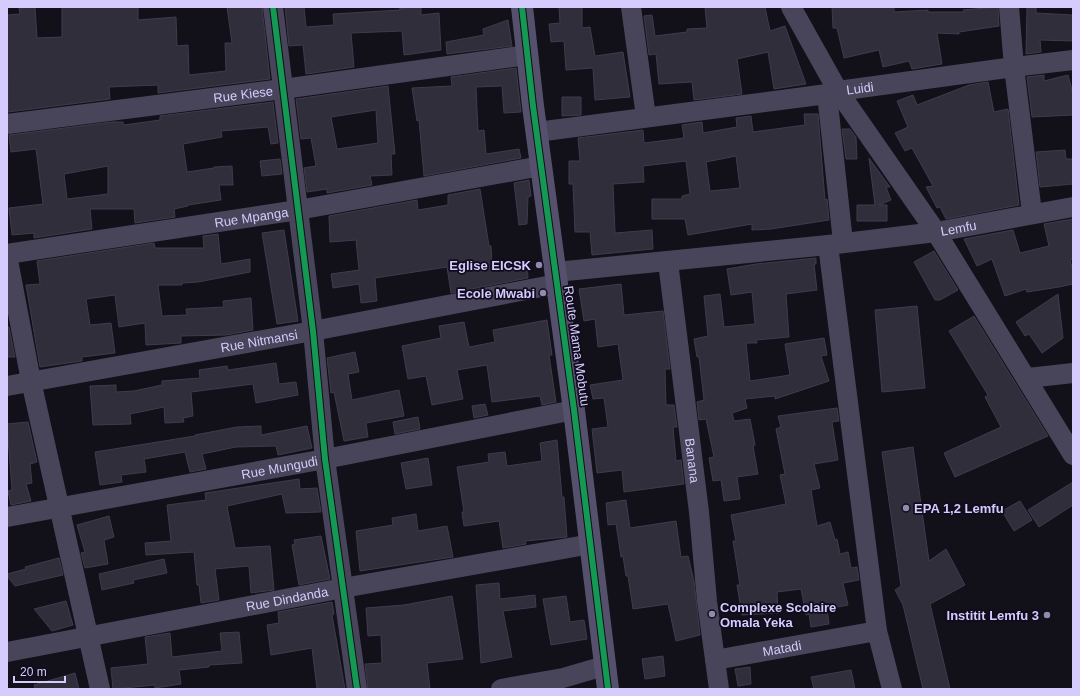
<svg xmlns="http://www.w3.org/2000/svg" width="1080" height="696" font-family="Helvetica,sans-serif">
  <rect width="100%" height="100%" fill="#121019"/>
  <path fill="#312e3c" stroke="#403a4e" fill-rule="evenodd" d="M35,7L37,38L62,37V7H138V20L176,17L177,46L188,45L189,75L226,71L225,43H232L227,7H262L270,79L158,93V85L109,87L110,99L8,112L7,15L20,14L19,8Z
    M285,7H304L306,27L334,25L333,14L400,10V8L421,7V15L439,13L441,50L404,55L402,31L351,33L354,67L306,74L303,45L289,46Z
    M559,7H582V28L590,27L595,56L623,52L630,97L595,100L593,68L566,70L564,41L551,42L549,24L560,23Z
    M705,7H765L770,31L785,26L806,84L774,89L768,52L737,59L742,94L694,100L692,82L659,84L656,54L649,55L644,16L652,15L655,36L687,32V29L707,28Z
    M832,7H894V12L928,10V12H964L963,10L998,7L999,26L959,32V34L937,33L942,64L912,69L909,61L883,67L879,50L844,58L837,28H833Z
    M1027,7H1036V13L1073,15V41L1040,40L1041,52L1026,54Z
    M508,20L512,46L447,54L446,42L484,35L483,29Z
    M516,68L521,112L504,113L502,86L476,87L478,131L484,130L486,154L519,149L521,158L424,176L419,120L417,121L412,88L452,86L451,77Z
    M1044,75V81L1068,75L1073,94V115L1032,117L1027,77Z
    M988,82L994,112L1008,109L1019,205L946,219L940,207L937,208L926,187L933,186L912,148L905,151L895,133L908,127L897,101L913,95L917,105L969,85Z
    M388,86L395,154H391L392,175L370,176L372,185L327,193V189L307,192L304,168L316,166L311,138L301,139L296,99ZM376,110L378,143L337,149L331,117Z
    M562,97H581V115L562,116Z
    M273,102L278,143L271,144L268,127L221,131L222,137L183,144L187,172L214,168V167L232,166L233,185H219L221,200L188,205V206L174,209L175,217L135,223L134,209H90L92,229L34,238V233L12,235L9,208L43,204L36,149L11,152L9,135L112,122H123L124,125L160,120V116ZM108,166V194L67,199L64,174Z
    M804,114H818L825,200L827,199L829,220L771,229L752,230V224L688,235L685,219H652V199H682V196L690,194L686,161L643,166L644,182L613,184L615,233L652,230L653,249L592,255L590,232H575L573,184H569V161H580L578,138L643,130L644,143L684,138L682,125L702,122L703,133L737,127L736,118L751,116L753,132L805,125ZM736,156L740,188L710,191L706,162Z
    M842,129H850L856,137L857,159H846Z
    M1065,150L1066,159H1073V184L1040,187L1036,152Z
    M869,158L890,187H886L891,200L879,205H887V221H857V205H875Z
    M280,159L282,174L262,176L260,161Z
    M529,180L531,196L528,197L527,224L519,225L514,183Z
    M480,189L489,246H491L492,264L527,262L528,278L451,293L447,267L375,278L377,301L361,303L359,284L333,288L331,274L359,270L356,240L330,242L329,216L417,200L418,210L448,205V195Z
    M1073,219V259L1070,260L1073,272V284L1059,287L1027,292L1026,289L1005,296L992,259L977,266L964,239L1013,230L1020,253L1049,246L1044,224Z
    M284,230L298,321L277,324L262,233Z
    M218,234L221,264L250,259V272L198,282L182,283V285H158L162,316L187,315L186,309L224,307L223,301L251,298L253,330L226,335L181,336V343L146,345L145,323L119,327L115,295L86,299L90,325L111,323L115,353L82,357V361L40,367L26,285L40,284L37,261L154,243L155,248H204L203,236Z
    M934,251L958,290L940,300H935L914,262Z
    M816,258V264H814L817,290L786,294L789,337L756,340L757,343H746L750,381L790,375L785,344L824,338L827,355L821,356L829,381L775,399V396L745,399L747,408L732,413L734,421L750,419L755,445L753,446L758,474L737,477L740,499L724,501L721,480L713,481L709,458L714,457L706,419L699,420L697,402L704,400L699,357H697L694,339L708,336L704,296L720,294L724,327L755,324L752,292L731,295L727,269L756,264Z
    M621,284L624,315L663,311L670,369H665L666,405H674L677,427H673L676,461L681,460L684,484L624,492L622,470L597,473L592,429L608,427L604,398L593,399L590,385L623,380L618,344L598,347L595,319L584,321L579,289Z
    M1058,294L1063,338L1042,353L1029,334L1025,336L1016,322Z
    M917,306L925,388L882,392L875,310Z
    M974,316L1048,436L955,477L944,453L1001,427L985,397L988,395L949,331Z
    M547,320L552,355H549L556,402L542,405L540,396L492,402L487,365L457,370L463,399L432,405L426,376L408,379L402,346L441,338L439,326L464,322L469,347L495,342L493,330Z
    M7,327H9L15,357H7Z
    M355,352L359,372L348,374L352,400L399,390L404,416L366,423L368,437L344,441L334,392L331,393L327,358Z
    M276,363L279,384L296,382L298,395L256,403L253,384L191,392L193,416L183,418L184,422L165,423L164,407L130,414L131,424L93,425L90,386L116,385V392L134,391L162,385V381L200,378L199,370L227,366L228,370Z
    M485,404L488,415L474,418L472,406Z
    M837,408L839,421L832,422L838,460L814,464L820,488L811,490L817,526L830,522L835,540L837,539L840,554L848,552L851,568L857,567L859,580L843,583L848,605L827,609L829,624L811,627L809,614L806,615L801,589L777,592L778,613L742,615L737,585H740L733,541H736L731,515L786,504L780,475L785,474L776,429L781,427L778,416Z
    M418,417L420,429L395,434L393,422Z
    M28,422L37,462L30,464L32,483L26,484L31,501L11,505L8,491L12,490L7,424Z
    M261,426V435L307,426L312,448L278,455L276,446L236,447L202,454L206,469L190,472L185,452L144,459L146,472L121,475L122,482L100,485L95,452L195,436V435L237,427Z
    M557,440L562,497H564L567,537L525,541L526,544L503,548L499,521L464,526L462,512H464L457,467L489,462L488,454L505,452L507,466L542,461L540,443Z
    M913,447L929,561L946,549L965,585L930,604L950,689H923L903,605L895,590L901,586L882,452Z
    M428,458L432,485L406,489L401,463Z
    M299,479L300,489L317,488L321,512L286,513L282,494L227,506L235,548L270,546L274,590L251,593L249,566L215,569L219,600L201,603L199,585H197L194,552L146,555L145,543L171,541L167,505L206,500L205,493Z
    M1073,482V505L1039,527L1028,510Z
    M626,500L630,528L676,521L681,557L688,556L694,581L700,635L676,641L668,604L633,609L628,576H626L623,556L621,557L616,524L608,525L606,503Z
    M1020,501L1032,520L1014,531L1002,511Z
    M416,514L418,531L447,526L453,557L360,571L356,531L393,525L392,518Z
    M109,516L114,537L104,540L108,564L85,568L81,553L85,552L77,525Z
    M321,536L330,579L299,585L292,545L295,544L294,540Z
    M59,558L63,575L15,586L7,576V574L26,569L25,567Z
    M164,559L167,573L133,580L134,583L102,590L99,574Z
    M499,583L500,599L535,595L536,607L503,611L512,657L481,663L476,585Z
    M452,596L463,659L427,663L430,689H368L365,664L382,663L381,635L368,636L366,608L404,605Z
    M566,596L570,622L584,620L587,639L551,645L543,599Z
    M66,601L73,625L52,631L34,609Z
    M332,602L334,614L332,615L345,689H317L312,648L271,655L267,625L279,623L278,612Z
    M239,632L242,663L209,665V667L179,670L181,684L155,688V685L113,689L111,668L148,664L145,637L170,633L172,657L222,651L220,633Z
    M663,656L665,676L645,679L642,659Z
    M750,667L751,684L738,686L735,669Z
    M851,670L855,689H814L811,677Z
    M75,673L79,689H35L34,685Z"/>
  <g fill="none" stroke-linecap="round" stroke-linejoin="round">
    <g stroke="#48455a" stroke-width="20">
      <path d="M273,7L313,331L325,459L357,689"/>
      <path d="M631,7L646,117"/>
      <path d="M791,7L838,91L936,232L1073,455"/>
      <path d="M1009,7L1014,67L1032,213"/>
      <path d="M827,94L843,242"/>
      <path id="s1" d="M7,124L283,89L527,55"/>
      <path id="s2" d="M537,132L827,94L838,91L1014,67L1073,60"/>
      <path d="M828,245L877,631L892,689"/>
      <path id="s3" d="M7,254L298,210L541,166"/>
      <path d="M7,255L31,381L100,689"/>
      <path id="s4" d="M668,262L699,512L707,601L719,689"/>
      <path id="s5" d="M556,272L828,245L936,232L1073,207"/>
      <path d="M1028,378L1073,373"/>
      <path id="s6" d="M7,386L313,331L557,284"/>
      <path id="s7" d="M7,517L325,459L574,410"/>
      <path id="s8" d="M7,652L343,588L591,544"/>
      <path id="s9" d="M715,660L877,631"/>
      <path d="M501,689L563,678L604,666"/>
    </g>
    <path stroke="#55516d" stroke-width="22" d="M522,7L533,106L574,410L608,689"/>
    <defs>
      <path id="cycleway" d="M273,7L313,331L325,459L357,689
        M522,7L533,106L574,410L608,689"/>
    </defs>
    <use href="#cycleway" stroke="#110c1d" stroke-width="8"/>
    <use href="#cycleway" stroke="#139951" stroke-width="6"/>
  </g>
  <g fill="#918aad" stroke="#110c1d" stroke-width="1.5">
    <circle cx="539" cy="265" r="4"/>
    <circle cx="543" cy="293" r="4"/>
    <circle cx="906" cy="508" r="4"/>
    <circle cx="712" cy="614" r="4"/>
    <circle cx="1047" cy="615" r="4"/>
  </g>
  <g text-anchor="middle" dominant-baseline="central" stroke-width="3.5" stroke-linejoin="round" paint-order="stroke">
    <g font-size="13" fill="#d5cbfd" stroke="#110c1d">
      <text stroke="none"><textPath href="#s2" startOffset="326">Luidi</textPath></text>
      <text stroke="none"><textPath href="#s1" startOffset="238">Rue Kiese</textPath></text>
      <text stroke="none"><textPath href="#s3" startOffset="247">Rue Mpanga</textPath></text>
      <text stroke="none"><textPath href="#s5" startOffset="405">Lemfu</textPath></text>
      <text stroke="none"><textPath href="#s6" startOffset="256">Rue Nitmansi</textPath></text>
      <text transform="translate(577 346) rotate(82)">Route Mama Mobutu</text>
      <text stroke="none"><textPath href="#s4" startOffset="200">Banana</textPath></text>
      <text stroke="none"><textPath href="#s7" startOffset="277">Rue Mungudi</textPath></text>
      <text stroke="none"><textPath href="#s8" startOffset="285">Rue Dindanda</textPath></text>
      <text stroke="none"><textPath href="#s9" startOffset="68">Matadi</textPath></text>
    </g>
    <g font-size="13" font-weight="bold" fill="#d5cbfd" stroke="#110c1d" text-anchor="end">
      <text x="531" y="265">Eglise EICSK</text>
      <text x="535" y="293">Ecole Mwabi</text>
      <text x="914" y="508" text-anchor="start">EPA 1,2 Lemfu</text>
      <text x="720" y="607" text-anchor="start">Complexe Scolaire<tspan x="720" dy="15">Omala Yeka</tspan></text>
      <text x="1039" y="615">Institit Lemfu 3</text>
    </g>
  </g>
  <rect width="1080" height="696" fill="none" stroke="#d5cbfd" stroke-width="16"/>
  <path d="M14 676v6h51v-6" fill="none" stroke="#d5cbfd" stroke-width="2"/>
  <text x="20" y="676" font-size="12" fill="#d5cbfd" stroke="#110c1d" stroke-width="3" paint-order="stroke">20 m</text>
</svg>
